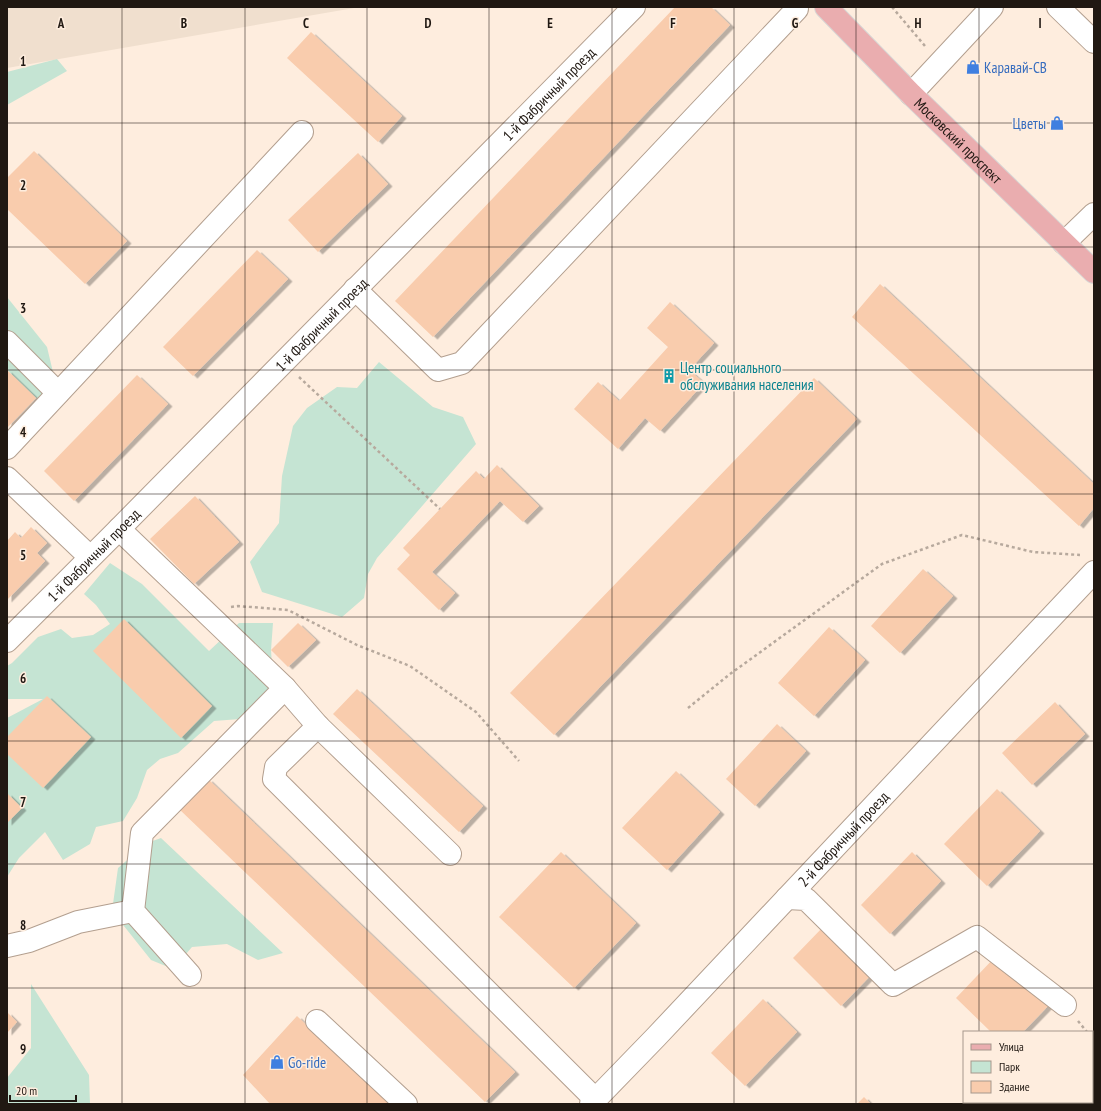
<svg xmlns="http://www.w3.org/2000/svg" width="1101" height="1111" font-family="'PT Sans Narrow',sans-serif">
  <defs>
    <filter id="shadow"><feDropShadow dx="4.5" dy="2.5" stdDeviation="0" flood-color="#0004"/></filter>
  </defs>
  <rect width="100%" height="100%" fill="#feedde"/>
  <path fill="#f0dfce" d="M7,7H360L7,68Z"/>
  <path fill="#c5e4d3" d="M57,59L67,71L7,105V72Z
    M7,297L47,347L58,393L36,398L7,370Z
    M379,362L433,407L463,417L476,444L377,558L368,574L364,598L342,617L262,592L250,562L279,523L282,476L293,426L307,408L337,387L357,388Z
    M110,563L142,584L209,651L239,623H273L271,650L273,682L267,717L214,721L178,753L160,759L147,770L137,798L123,821L96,827L90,844L63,860L45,832L19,858L7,877V718L43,699H7V666L12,663L38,637L61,629L72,638L93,635L110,624L96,605L84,594Z
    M161,838L283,953L258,960L227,944L192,947L173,969L151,960L112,911L118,868L147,843Z
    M31,984L89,1075L90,1104H7V1078L31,1048Z"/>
  <path fill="#f9ccad" filter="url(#shadow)" d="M675,7H711L730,25L433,337L395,301Z
    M311,32L402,116L378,142L287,58Z
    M34,151L127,241L85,284L7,209V178Z
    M358,153L388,184L318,252L288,220Z
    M257,250L288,279L193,376L163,347Z
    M880,284L1094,484V508L1079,526L852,317Z
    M670,302L714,343L689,370L704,383L660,431L645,418L618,449L574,409L598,382L619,401L668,347L647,328Z
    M7,370L36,398L7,428Z
    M137,375L168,404L74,501L44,471Z
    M814,378L857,419L554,735L510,693Z
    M497,465L539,506L523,522L500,501L432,572L455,593L439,610L397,569L410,555L403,548L476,471L484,479Z
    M195,496L239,542L194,584L150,539Z
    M31,527L47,543L37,553L45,561L7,600V541L15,532L21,538Z
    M923,569L953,596L900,653L871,626Z
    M124,619L212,706L181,738L93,651Z
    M298,623L316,640L288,667L271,650Z
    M829,627L865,660L814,716L778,683Z
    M357,689L483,806L459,832L333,714Z
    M47,696L91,737L43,788L7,754V737Z
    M1055,702L1085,734L1032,785L1002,753Z
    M777,724L806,751L755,806L726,779Z
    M676,771L720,812L667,870L622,828Z
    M208,779L515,1072L485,1102L179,809Z
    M997,789L1040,831L987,886L944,844Z
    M7,793L22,808L7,823Z
    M561,852L636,923L574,988L499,917Z
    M912,852L941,881L890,934L861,905Z
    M824,926L873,973L841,1006L793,958Z
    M996,956L1048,1006L1023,1032H991L956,998Z
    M763,999L797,1032L745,1086L711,1053Z
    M7,1012L17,1022L7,1033Z
    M297,1016L390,1104H270L243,1075Z
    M864,1097L871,1104H857Z"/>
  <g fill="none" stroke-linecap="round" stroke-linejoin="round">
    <defs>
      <g id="minor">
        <path d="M1058,7L1094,42"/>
        <path d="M911,94L992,7"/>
        <path d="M1064,243L1094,214"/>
        <path d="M355,289L438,370L462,363L797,9"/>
        <path d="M7,342L58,393"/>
        <path d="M7,448L302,132"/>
        <path d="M7,478L90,557"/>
        <path d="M119,529L285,688L318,726L450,854"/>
        <path id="s1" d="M7,641L119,529L634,7"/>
        <path d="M318,726L276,767L274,779L595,1099"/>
        <path d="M787,898L806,899L893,985L977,937L1065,1005"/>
        <path d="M7,946L29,941L78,922L133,911"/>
        <path d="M190,975L133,911L142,833L285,688"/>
        <path d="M317,1021L406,1104"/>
        <path id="s2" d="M591,1104L656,1037L1094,572"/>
      </g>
      <g id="major">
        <path id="s3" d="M826,7L911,94L1094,272"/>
      </g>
    </defs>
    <use href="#minor" stroke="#b39f8f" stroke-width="24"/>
    <use href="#major" stroke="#d7d5d4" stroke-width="24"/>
    <path stroke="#b7a99d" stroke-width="2.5" stroke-dasharray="3 3" stroke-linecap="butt" d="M892,7L925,46
      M299,377L440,509
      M231,607L238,606L288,610L357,645L410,666L476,712L519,761
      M688,708L730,674L882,564L962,535L1033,552L1080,555
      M1078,1021L1087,1032
      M1092,1038L1094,1040"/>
    <use href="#minor" stroke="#fff" stroke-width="22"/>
    <use href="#major" stroke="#eaadaf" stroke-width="22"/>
  </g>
  <path fill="none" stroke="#201812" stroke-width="1" stroke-opacity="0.55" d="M122,7V1104M245,7V1104M367,7V1104M489,7V1104M612,7V1104M734,7V1104M856,7V1104M979,7V1032M7,123H1094M7,247H1094M7,370H1094M7,494H1094M7,617H1094M7,741H1094M7,864H1094M7,988H1094M979,1102V1104"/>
  <defs>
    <symbol id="shop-bare" viewBox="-9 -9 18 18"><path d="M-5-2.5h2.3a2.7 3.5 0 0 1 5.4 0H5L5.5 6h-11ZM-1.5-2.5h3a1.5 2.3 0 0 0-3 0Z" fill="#3f7fe0" stroke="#feedde" stroke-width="2.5" paint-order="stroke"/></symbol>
    <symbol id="building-bare" viewBox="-9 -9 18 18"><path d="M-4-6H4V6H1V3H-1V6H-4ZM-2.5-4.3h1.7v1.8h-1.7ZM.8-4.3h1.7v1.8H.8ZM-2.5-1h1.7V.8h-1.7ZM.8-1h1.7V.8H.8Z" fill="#0f9aa8" stroke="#feedde" stroke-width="2.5" paint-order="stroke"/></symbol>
  </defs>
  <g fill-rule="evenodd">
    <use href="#shop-bare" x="963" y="57" width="20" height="20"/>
    <use href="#shop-bare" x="1047" y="113" width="20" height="20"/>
    <use href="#building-bare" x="659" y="366" width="20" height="20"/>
    <use href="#shop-bare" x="267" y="1052" width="20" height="20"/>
  </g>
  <g text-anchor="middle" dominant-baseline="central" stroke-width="3" stroke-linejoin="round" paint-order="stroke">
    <g font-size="15" fill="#366cbe" stroke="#feedde" text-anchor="start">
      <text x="984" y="67">Каравай-СВ</text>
      <text x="1046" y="123" text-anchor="end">Цветы</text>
      <text x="288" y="1062">Go-ride</text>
    </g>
    <g font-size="15" fill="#201812" stroke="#feedde">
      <text stroke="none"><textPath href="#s1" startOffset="770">1-й Фабричный проезд</textPath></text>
      <text stroke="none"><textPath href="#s3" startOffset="188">Московский проспект</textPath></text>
      <text stroke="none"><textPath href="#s1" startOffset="446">1-й Фабричный проезд</textPath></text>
      <text stroke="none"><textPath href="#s1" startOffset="122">1-й Фабричный проезд</textPath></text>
      <text stroke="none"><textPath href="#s2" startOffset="366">2-й Фабричный проезд</textPath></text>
    </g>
    <g font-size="15" fill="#0d838f" stroke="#feedde" text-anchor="start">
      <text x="680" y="367">Центр социального<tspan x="680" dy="17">обслуживания населения</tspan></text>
    </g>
  </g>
  <g font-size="13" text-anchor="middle" font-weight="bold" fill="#201812" stroke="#feedde" stroke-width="3" stroke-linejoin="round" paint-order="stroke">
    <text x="61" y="28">A</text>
    <text x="184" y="28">B</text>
    <text x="306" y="28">C</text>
    <text x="428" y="28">D</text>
    <text x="550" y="28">E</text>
    <text x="673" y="28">F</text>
    <text x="795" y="28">G</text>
    <text x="918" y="28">H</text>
    <text x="1040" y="28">I</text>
    <text x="23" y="66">1</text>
    <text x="23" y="190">2</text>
    <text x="23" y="313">3</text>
    <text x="23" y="437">4</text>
    <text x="23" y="560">5</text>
    <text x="23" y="683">6</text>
    <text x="23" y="807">7</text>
    <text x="23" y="930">8</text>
    <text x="23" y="1054">9</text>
  </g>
  <rect width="1101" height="1111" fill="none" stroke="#201812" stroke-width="16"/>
  <rect x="963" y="1031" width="130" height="72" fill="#feedde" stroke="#a5988c"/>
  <rect x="971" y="1044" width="20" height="6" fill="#eaadaf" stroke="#a5988c"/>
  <text x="999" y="1051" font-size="12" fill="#201812">Улица</text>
  <rect x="971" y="1061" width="20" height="12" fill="#c5e4d3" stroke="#a5988c"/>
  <text x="999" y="1071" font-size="12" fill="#201812">Парк</text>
  <rect x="971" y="1081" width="20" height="12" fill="#f9ccad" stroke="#a5988c"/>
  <text x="999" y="1091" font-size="12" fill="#201812">Здание</text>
  <path d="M10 1095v6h66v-6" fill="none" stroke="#201812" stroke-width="2"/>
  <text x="16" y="1095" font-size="12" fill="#201812" stroke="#feedde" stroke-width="3" paint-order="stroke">20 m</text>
</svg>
